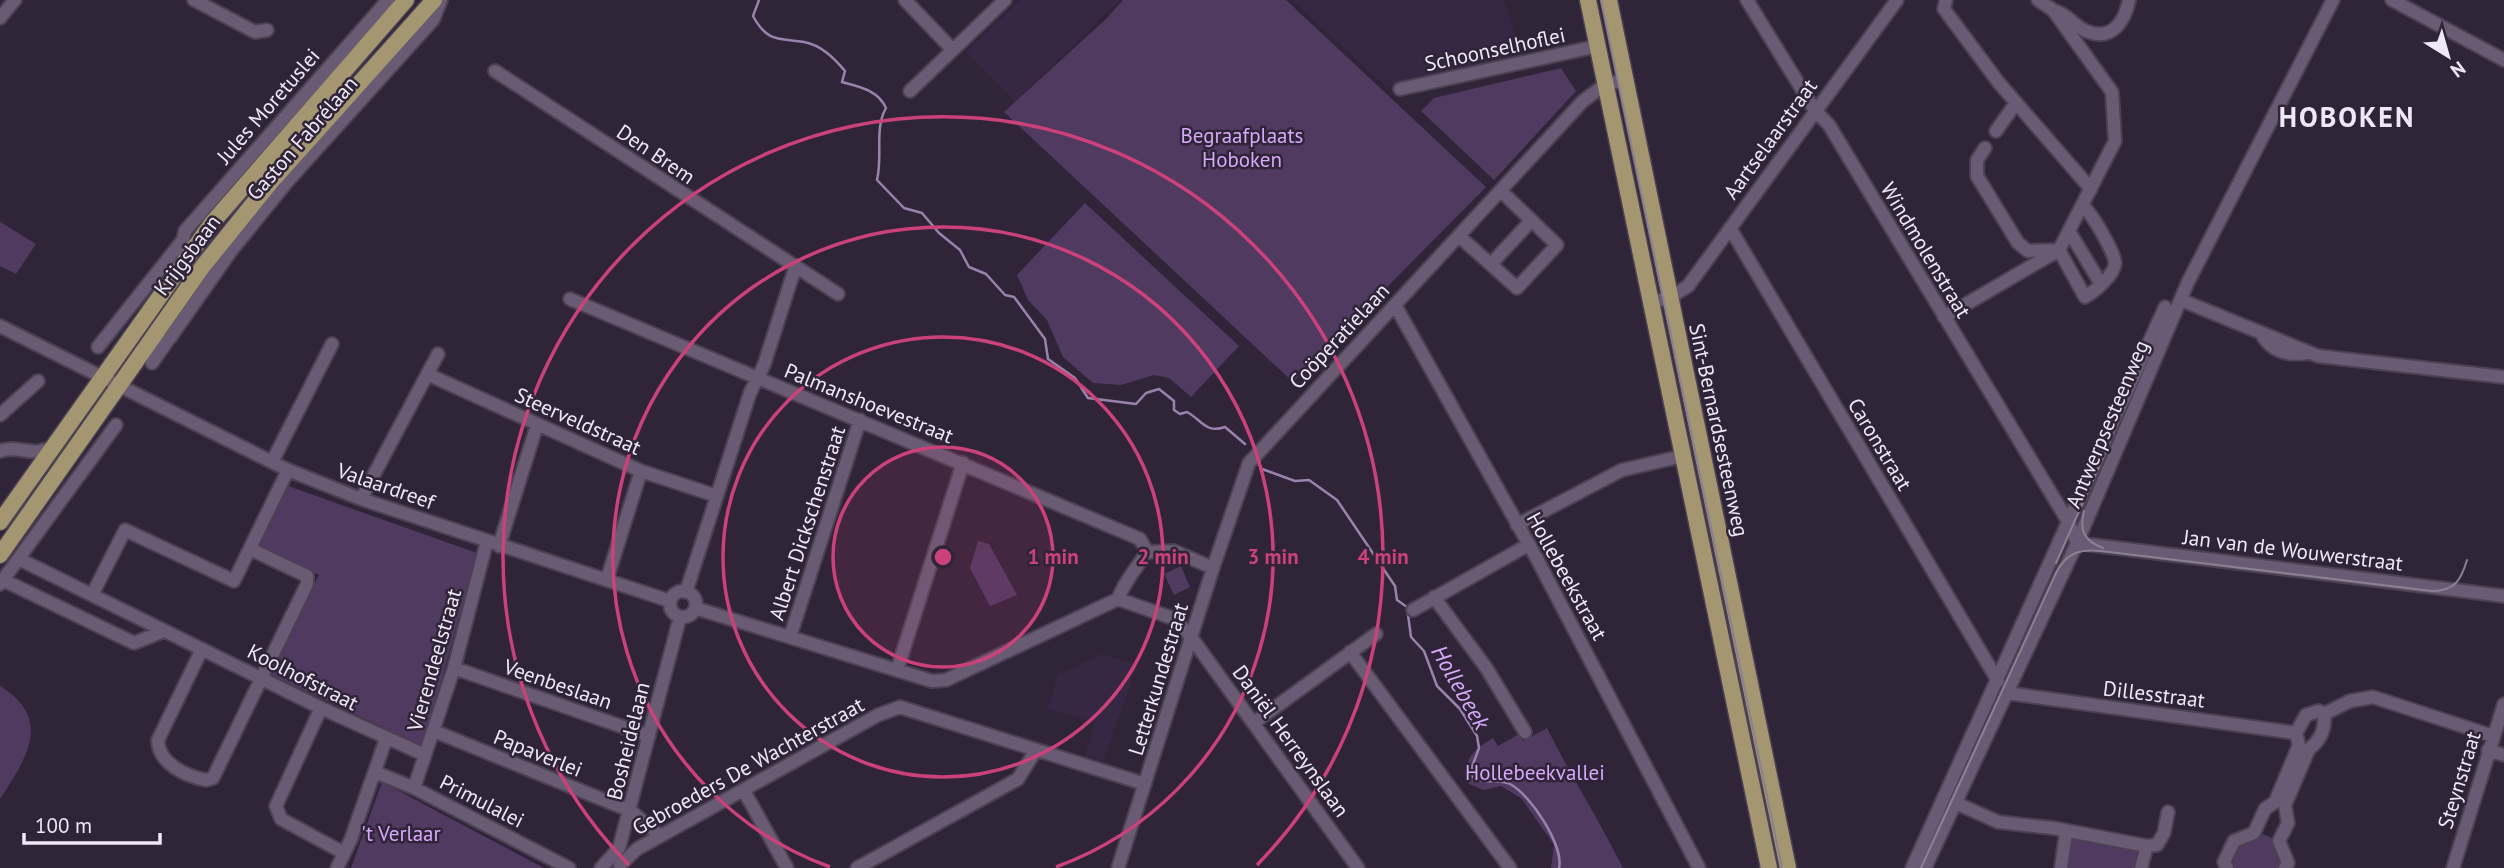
<svg xmlns="http://www.w3.org/2000/svg" width="2504" height="868" font-family="'PT Sans',sans-serif">
  <rect width="100%" height="100%" fill="#302438"/>
  <path fill="#362742" d="M1020,0H1120L1015,102L966,52Z
    M1292,0H1504L1522,56L1386,87Z
    M1102,654L1137,665L1104,761L1085,755L1095,723L1048,708L1058,675Z"/>
  <path fill="#503a60" d="M1123,0H1286L1486,187L1293,382L1004,112L1106,19Z
    M1561,68L1576,91L1494,180L1421,111L1434,98Z
    M1085,203L1239,346L1191,397L1169,378L1154,375L1121,385L1093,383L1063,357L1047,320L1028,300L1017,275Z
    M0,222L36,244L16,274L0,266Z
    M288,486L477,553L423,746L269,674L319,575L258,547Z
    M978,541L989,544L1017,595L990,606L970,568Z
    M1181,566L1190,587L1174,595L1164,574Z
    M0,686C53,718 27,758 0,799Z
    M1547,728C1571,776 1599,820 1623,868H1551L1554,845L1522,799L1501,786L1484,790L1469,784C1461,760 1473,750 1493,738L1498,746L1519,734L1523,741Z
    M382,782L544,868H351Z
    M2066,833L2147,846L2141,868H2061Z
    M2260,833L2274,839L2281,862L2279,868H2231L2238,845Z"/>
  <g fill="none" stroke-linecap="round" stroke-linejoin="round">
    <path stroke="#9a82ac" stroke-width="2.5" d="M759,0L753,16C767,42 777,38 804,42C821,45 834,58 845,71L842,82C860,87 878,90 886,108C874,129 883,155 877,180L904,208L922,213L939,233L960,250L969,267L986,274L1005,295L1014,297L1045,339L1048,359L1075,378L1088,398L1136,404L1146,393L1159,389L1174,401V410L1180,414L1187,412C1202,420 1206,434 1225,427L1245,444
      M1262,469L1295,481L1309,480L1337,500L1395,586L1397,600L1407,607L1411,637L1424,651L1437,686L1460,709L1477,736L1479,748L1472,767L1473,777C1485,785 1498,778 1510,784C1531,795 1564,846 1559,868"/>
    <defs>
      <path id="minor" d="M194,0L255,32L267,30
        M905,0L953,50
        M1747,0L1814,109L1829,125L2069,523L2077,543L2504,596
        M1946,0L1944,9L1999,83L2091,189
        M2392,0L2504,60
        M2053,10C2070,15 2073,26 2086,31C2112,42 2125,21 2129,0
        M0,18L15,0
        M495,71L838,294
        M1400,89L1598,46
        M910,91L1005,0
        M1996,131L2016,103
        M1985,148L1977,160V176L2018,243L2028,251L2059,250L2085,297C2094,292 2114,275 2115,264C2116,254 2091,212 2082,205
        M1730,228L1998,681
        M2069,231L2101,284
        M1459,236L1517,288L1557,245L1501,191
        M188,256L183,240L185,231L388,0
        M1491,264L1531,221
        M570,299L1140,539L1147,552
        M2181,300L2318,356L2504,377
        M1651,303L1671,297L1688,286L1897,0
        M1395,305L1537,559L1699,868
        M1944,317L2059,250L2115,141L2112,92L2053,10L2038,0
        M0,326L288,470L361,499L670,601
        M2261,333C2271,352 2287,356 2307,353
        M98,347L183,240
        M145,349L170,338L231,251L287,182L433,20L441,0
        M152,363L168,340
        M427,374L641,471L717,496
        M0,415L38,381
        M0,451C19,444 32,459 54,446
        M272,462L332,344
        M361,499L438,354
        M1517,525L1622,470L1683,456
        M499,546L537,425
        M1147,552L1174,551L1213,568
        M19,559L321,708L425,755
        M607,579L641,471
        M3,580L134,643L164,631
        M0,584L116,425
        M670 604a13 13 0 1 1 26 0a13 13 0 1 1-26 0Z
        M686,592L750,393L764,365L795,268
        M92,595L125,530L234,581L288,470
        M1434,597L1487,669L1525,732
        M1118,599L1175,619L1191,637L1358,868
        M1118,599C1125,580 1136,569 1147,552
        M695,608L932,681L946,680L1118,599
        M1413,610L1528,545
        M790,637L860,420
        M202,649L158,740C158,763 185,776 206,780L213,778L307,584V576L250,549
        M1350,652L1510,868
        M454,668L649,736
        M897,670L963,463
        M2007,693L2296,733
        M321,708L276,806L281,819L344,853
        M1255,722L1376,634
        M434,731L631,811L660,836
        M2488,750L2504,755
        M375,772L414,788L569,868
        M414,788L454,668L487,541
        M744,791L787,868
        M1956,803L1998,822L2053,828L2147,846L2141,868
        M2147,846L2157,845L2164,833L2168,812
        M620,865L637,849L878,715L900,707L1145,784
        M337,868L351,839L386,739
        M601,868L619,848L680,617
        M857,868L1018,779L1036,750
        M1118,868L1213,568L1249,463L1583,101L1606,84L1626,80
        M1912,868L2165,307
        M1925,868L2077,543L2188,282L2333,0
        M2061,868L2066,833
        M2227,868L2224,862L2234,841L2254,833L2265,809L2275,802L2299,745L2296,733L2306,715L2319,711L2324,714L2350,701L2373,697L2493,736
        M2285,868L2288,863L2279,841L2288,823L2285,805L2309,749C2321,740 2326,729 2324,714
        M2453,868L2504,704"/>
      <path id="major" d="M1588,0L1769,868
        M1609,0L1788,868
        M0,522L212,223L406,0
        M0,555L203,266L270,183L434,0"/>
    </defs>
    <use href="#minor" stroke="#4c4153" stroke-width="16"/>
    <use href="#major" stroke="#4c4153" stroke-width="19"/>
    <use href="#minor" stroke="#685b73" stroke-width="12"/>
    <use href="#major" stroke="#a39670" stroke-width="16"/>
    <path stroke="#8b8192" stroke-width="2" d="M1601,0L1782,868
      M2084,511C2079,530 2084,541 2103,548
      M2056,563L2106,451
      M1921,868L2056,573C2066,553 2079,549 2101,551L2432,591C2455,591 2461,580 2467,560"/>
  </g>
  <circle cx="943" cy="557" r="110" fill="#cb427a" fill-opacity=".12"/>
  <g fill="none" stroke="#cb427a" stroke-width="3.5">
    <circle cx="943" cy="557" r="110"/>
    <circle cx="943" cy="557" r="220"/>
    <path d="M830 867A330 330 0 1 1 1056 867"/>
    <path d="M629 865A440 440 0 1 1 1257 865"/>
  </g>
  <g text-anchor="middle" dominant-baseline="central" stroke-width="5" stroke-linejoin="round" paint-order="stroke">
    <g font-size="21" fill="#efe8f6" stroke="#302438">
      <text transform="translate(1495 49) rotate(-12)">Schoonselhoflei</text>
      <text transform="translate(268 106) rotate(-49)">Jules Moretuslei</text>
      <text transform="translate(302 138) rotate(-49)">Gaston Fabrélaan</text>
      <text transform="translate(1770 139) rotate(-54)">Aartselaarstraat</text>
      <text transform="translate(656 154) rotate(34)">Den Brem</text>
      <text transform="translate(1926 250) rotate(59)">Windmolenstraat</text>
      <text transform="translate(187 255) rotate(-53)">Krijgsbaan</text>
      <text transform="translate(1339 336) rotate(-47)">Coöperatielaan</text>
      <text transform="translate(869 403) rotate(22)">Palmanshoevestraat</text>
      <text transform="translate(578 421) rotate(24)">Steerveldstraat</text>
      <text transform="translate(2107 424) rotate(-67)">Antwerpsesteenweg</text>
      <text transform="translate(1719 430) rotate(78)">Sint-Bernardsesteenweg</text>
      <text transform="translate(1880 444) rotate(59)">Caronstraat</text>
      <text transform="translate(386 486) rotate(19)">Valaardreef</text>
      <text transform="translate(807 523) rotate(-72)">Albert Dickschenstraat</text>
      <text transform="translate(2293 550) rotate(7)">Jan van de Wouwerstraat</text>
      <text transform="translate(1567 576) rotate(61)">Hollebeekstraat</text>
      <text transform="translate(434 660) rotate(-74)">Vierendeelstraat</text>
      <text transform="translate(303 677) rotate(27)">Koolhofstraat</text>
      <text transform="translate(1158 679) rotate(-73)">Letterkundestraat</text>
      <text transform="translate(558 684) rotate(19)">Veenbeslaan</text>
      <text transform="translate(2154 694) rotate(7)">Dillesstraat</text>
      <text transform="translate(628 741) rotate(-76)">Bosheidelaan</text>
      <text transform="translate(1291 741) rotate(54)">Daniël Herreynslaan</text>
      <text transform="translate(538 753) rotate(22)">Papaverlei</text>
      <text transform="translate(748 766) rotate(-29)">Gebroeders De Wachterstraat</text>
      <text transform="translate(2459 780) rotate(-73)">Steynstraat</text>
      <text transform="translate(482 801) rotate(27)">Primulalei</text>
    </g>
    <g font-size="21" fill="#d8a9fa" stroke="#302438">
      <text x="1242" y="135">Begraafplaats<tspan x="1242" dy="24">Hoboken</tspan></text>
      <text x="1535" y="772">Hollebeekvallei</text>
      <text x="401" y="833">'t Verlaar</text>
    </g>
    <g font-size="23" font-style="italic" fill="#d9abfc" stroke="#302438">
      <text transform="translate(1461 687) rotate(60)">Hollebeek</text>
    </g>
    <g font-size="28" font-weight="bold" letter-spacing="2" fill="#efe8f6" stroke="#302438">
      <text x="2347" y="116">HOBOKEN</text>
    </g>
  </g>
  <circle cx="943" cy="557" r="10" fill="#cb427a" stroke="#302438" stroke-width="3.5"/>
  <g font-size="21" text-anchor="middle" font-weight="bold" fill="#cb427a" stroke="#302438" stroke-width="5" stroke-linejoin="round" paint-order="stroke">
    <text x="1053" y="564">1 min</text>
    <text x="1163" y="564">2 min</text>
    <text x="1273" y="564">3 min</text>
    <text x="1383" y="564">4 min</text>
  </g>
  <g transform="translate(2448 56) rotate(143)" stroke="#302438" stroke-width="5" paint-order="stroke">
  <path d="M0-5L12 26L0 18L-12 26Z" fill="#efe8f6"/>
  <text y="-10" font-size="19" font-weight="bold" text-anchor="middle" fill="#efe8f6">N</text>
  </g>
  <path d="M24 833v10h136v-10" fill="none" stroke="#efe8f6" stroke-width="3.5"/>
  <text x="35" y="833" font-size="21" fill="#efe8f6" stroke="#302438" stroke-width="5" paint-order="stroke">100 m</text>
</svg>
